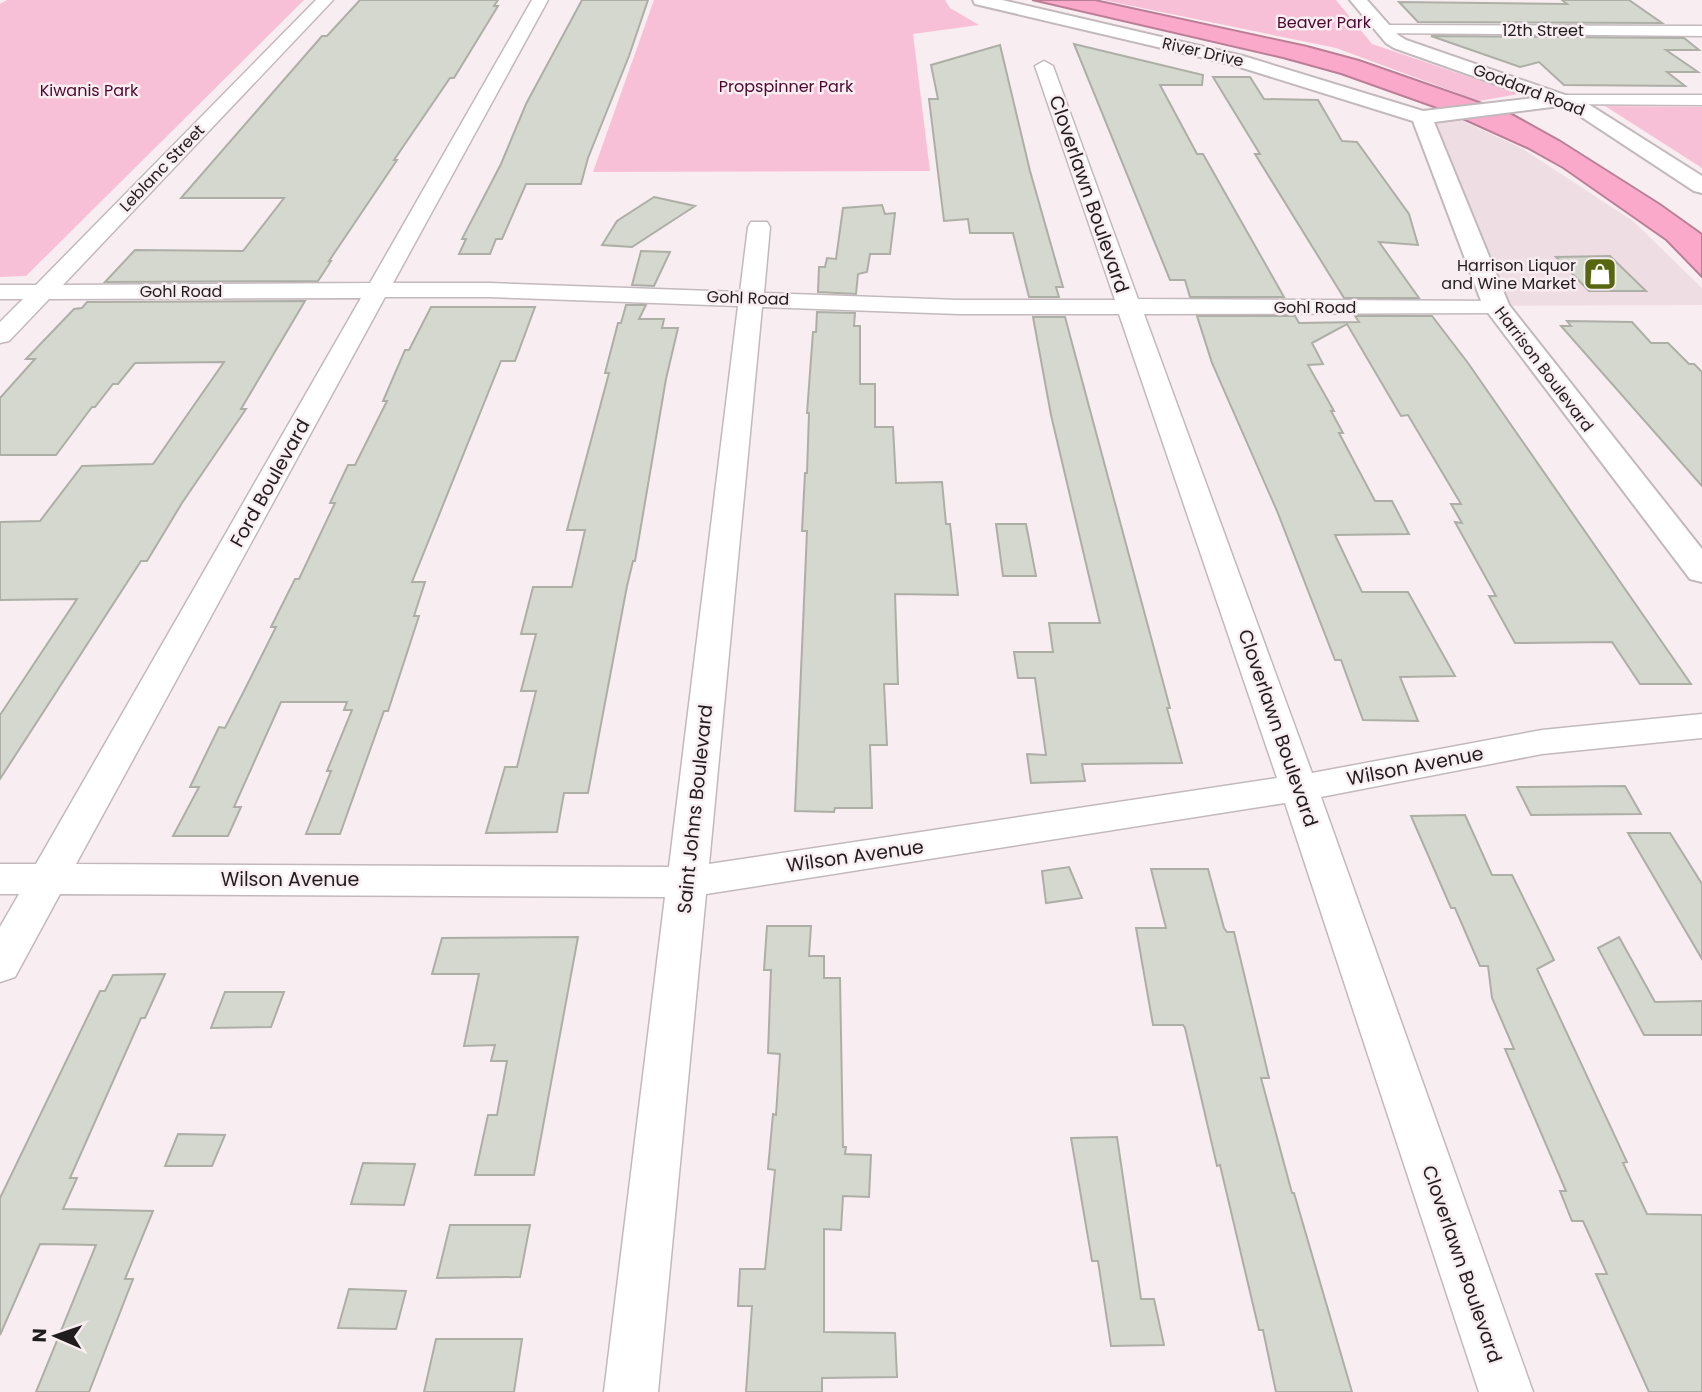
<svg xmlns="http://www.w3.org/2000/svg" width="1702" height="1392" font-family="Poppins,sans-serif">
  <rect width="100%" height="100%" fill="#f8edf1"/>
  <path fill="#efdde4" d="M1446,113L1523,149L1633,221L1702,288V305L1496,306L1427,125Z"/>
  <path fill="#f8c0d6" d="M7,0H304L26,276L0,277V4Z
    M654,0H945L950,8L979,25L913,34L930,171L593,172Z
    M1103,0H1336L1372,44L1519,94L1479,101L1336,48Z
    M1605,106L1702,107V168Z"/>
  <path fill="#fba9cb" stroke="#ba7f97" stroke-width="2" d="M1032,0H1095L1307,46L1359,60L1468,98L1512,114L1559,140L1660,204L1702,234V277L1666,240L1563,168L1527,148L1445,111L1341,74L1283,58Z"/>
  <path fill="#d5d8cf" stroke="#adafa7" stroke-width="2" d="M360,0H498L494,6H498L454,78H450L394,160H397L329,261H331L318,281L105,282L135,250L243,251L284,198H181L322,36H327Z
    M582,0H648L629,56L588,158L581,184H526L502,239H496L490,254H459L466,239H462L501,164L526,104Z
    M1562,0H1629L1662,23L1418,22L1399,2L1567,4Z
    M1431,36L1684,38L1699,50H1666L1698,72H1667L1685,86L1564,85L1539,62L1520,67Z
    M1074,44L1203,75L1202,85H1160L1197,154H1203L1284,297H1190L1185,280H1170Z
    M1000,45L1030,171L1063,287H1056L1059,297H1029L1013,233H970L968,219L944,221L929,99H938L931,65Z
    M1213,77H1250L1264,99L1318,100L1342,141L1357,142L1409,214L1418,245L1379,242L1419,298H1344L1255,154H1260Z
    M654,197L695,206L632,247L602,245L617,221Z
    M882,205L885,214L895,213L890,254H870L867,272L858,274L856,294L818,292L819,267H825L827,258L836,259L843,208Z
    M641,251L670,252L654,286L632,285Z
    M1610,256L1646,291H1589L1556,257Z
    M305,301L241,409H246L182,503L147,561H141L0,779V715L77,599L0,600V522L40,521L82,466L153,464L224,362L135,363L118,384H113L95,407H92L56,455H0V398L35,359H26L74,309L82,308L87,302Z
    M626,305H646L639,319H664L662,328H678L666,379L635,561H633L627,586L588,793H564L557,832L486,833L505,767H517L536,691H521L536,634H521L533,587H572L585,530H567L609,373H605L618,323H621Z
    M431,307H535L515,361H501L412,582H425L414,616H419L388,711H384L340,834H306L331,771H327L352,710H344L347,702H281L234,807H241L228,836H173L199,787H190L219,727L225,728L245,689L276,627H271L295,579H299L335,503H330L348,465H355L387,401H383L405,350H409Z
    M817,312L855,313L854,326H860V384H875V427H893L896,483L942,482L946,524H950L958,595L895,594L898,684H884L887,745H870L872,808H835L834,812L795,811L807,531H802L805,473H807L809,413H807L813,332H816Z
    M1197,316H1295L1299,323L1359,322L1355,316H1432L1468,363L1691,684H1640L1612,642L1515,643L1489,596H1496L1455,522L1462,523L1451,504H1461L1408,415L1401,416L1347,324L1312,343L1323,364L1308,365L1334,411H1331L1343,433H1339L1375,501H1392L1409,534L1335,535L1362,592H1408L1455,676L1400,677L1418,721L1363,720L1341,660H1335L1277,511L1212,363Z
    M1033,317H1065L1170,708H1167L1182,763L1082,764L1085,781L1031,783L1027,754L1046,755L1035,678H1018L1014,652H1053L1049,623H1100L1051,415Z
    M1567,321L1632,322L1651,343H1668L1689,364H1694L1702,372V486L1561,326H1571Z
    M996,524H1026L1036,576H1003Z
    M1625,786L1641,814L1531,815L1517,787Z
    M1465,815L1492,875H1512L1554,960L1537,969L1627,1162L1623,1163L1647,1214L1702,1215V1392H1649L1596,1274H1607L1583,1221H1572L1560,1191H1566L1505,1049H1514L1492,998L1488,966H1480L1455,908H1451L1411,816Z
    M1628,833H1670L1702,884V959Z
    M1069,867L1082,898L1046,903L1042,871Z
    M1151,869H1208L1224,928L1227,932H1234L1269,1078H1261L1292,1193H1294L1352,1392H1276L1263,1330H1259L1220,1165L1217,1166L1185,1028L1183,1025H1153L1136,928H1166Z
    M767,926H811L809,956H824V978H840L843,1147H846L845,1154L871,1155L869,1197L843,1196L841,1230L824,1229V1332L895,1333L897,1377L822,1378V1392H746L752,1306H738L740,1269H765L775,1170L768,1169L773,1114L776,1115L780,1054L768,1053L771,970H764Z
    M578,937L534,1175H475L488,1115H497L507,1061H491L495,1045L464,1046L479,974H432L442,938Z
    M1619,937L1655,1002L1702,1001V1035H1644L1598,948Z
    M165,974L145,1018H141L70,1178H77L63,1209L153,1211L125,1279H133L89,1392H36L96,1245L40,1244L0,1335V1198L100,991H105L113,975Z
    M225,992H284L271,1027L211,1028Z
    M178,1134L225,1135L212,1166H165Z
    M1117,1137L1141,1299H1154L1164,1345L1111,1346L1098,1261H1092L1071,1138Z
    M363,1163L415,1164L404,1205L351,1204Z
    M450,1225H530L520,1277L437,1278Z
    M349,1289L406,1291L396,1329L338,1328Z
    M436,1339H522L514,1392H424Z"/>
  <g fill="none" stroke-linecap="round" stroke-linejoin="round">
    <defs>
      <path id="minor" d="M316,0H333L63,285L370,283L532,0H548L393,283H490L740,292L748,227L751,222H767L770,227L764,293L959,300H1115L1035,66L1044,61L1053,66L1138,299L1504,301L1508,306L1504,311L1496,313L1144,314L1312,773L1542,730L1702,714V738L1542,754L1321,797L1533,1392H1479L1285,803L706,894L658,1392H604L665,897L60,894L15,977L0,982V927L19,894H0V864H36L361,298L49,299L9,341L0,343V322L23,299H0V285H36ZM385,297H490L738,306L669,867L76,864ZM762,307L959,314H1119L1277,778L709,864Z
        M1384,25L1702,26V36L1378,33L1376,30L1378,27Z
        M1564,95H1702V105L1558,104L1555,100Z"/>
      <path id="tertiary" d="M973,0H1002L1243,56L1423,111L1535,98L1394,48L1386,43L1350,0H1367L1398,35L1406,40L1585,102L1702,176V193L1694,191L1571,110L1560,106L1434,122L1509,305L1702,549V582L1690,579L1483,306L1413,121L1230,64L975,4Z"/>
    </defs>
    <use href="#minor" stroke="#c3b9bc" stroke-width="3"/>
    <use href="#tertiary" stroke="#c3b9bc" stroke-width="4"/>
    <use href="#minor" fill="#fff" fill-rule="evenodd"/>
    <use href="#tertiary" fill="#fff" fill-rule="evenodd"/>
  </g>
  <defs>
    <symbol id="shop-square" viewBox="-11 -11 22 22"><rect x="-9" y="-9" width="18" height="18" rx="4" fill="#57670f" stroke="#f8edf1"/><path d="M-5-2.5h2.3a2.7 3.5 0 0 1 5.4 0H5L5.5 6h-11ZM-1.5-2.5h3a1.5 2.3 0 0 0-3 0Z" fill="#fff"/></symbol>
  </defs>
  <g fill-rule="evenodd">
    <use href="#shop-square" x="1581" y="255" width="38" height="38"/>
  </g>
  <g text-anchor="middle" dominant-baseline="central" stroke-width="5" stroke-linejoin="round" paint-order="stroke">
    <g font-size="16" fill="#4e062e" stroke="#f8edf1">
      <text x="1324" y="22">Beaver Park</text>
      <text x="786" y="86">Propspinner Park</text>
      <text x="89" y="90">Kiwanis Park</text>
    </g>
    <g font-size="16" fill="#211d1f" stroke="#f8edf1">
      <text x="1543" y="30">12th Street</text>
      <text transform="translate(1203 52) rotate(13)">River Drive</text>
      <text transform="translate(1529 90) rotate(21)">Goddard Road</text>
      <text transform="translate(162 168) rotate(-46)">Leblanc Street</text>
      <text x="181" y="291">Gohl Road</text>
      <text transform="translate(748 298) rotate(2)">Gohl Road</text>
      <text x="1315" y="307">Gohl Road</text>
      <text transform="translate(1544 369) rotate(53)">Harrison Boulevard</text>
    </g>
    <g font-size="16" fill="#211d1f" stroke="#f8edf1" text-anchor="end">
      <text x="1576" y="265">Harrison Liquor<tspan x="1576" dy="18">and Wine Market</tspan></text>
    </g>
    <g font-size="19" fill="#211d1f" stroke="#f8edf1">
      <text transform="translate(1089 194) rotate(71)">Cloverlawn Boulevard</text>
      <text transform="translate(270 483) rotate(-61)">Ford Boulevard</text>
      <text transform="translate(1278 728) rotate(71)">Cloverlawn Boulevard</text>
      <text transform="translate(1415 766) rotate(-11)">Wilson Avenue</text>
      <text transform="translate(695 809) rotate(-84)">Saint Johns Boulevard</text>
      <text transform="translate(855 856) rotate(-8)">Wilson Avenue</text>
      <text x="290" y="879">Wilson Avenue</text>
      <text transform="translate(1462 1264) rotate(71)">Cloverlawn Boulevard</text>
    </g>
  </g>
  <g transform="translate(56 1336) rotate(272)" stroke="#f8edf1" stroke-width="5" paint-order="stroke">
  <path d="M0-5L12 26L0 18L-12 26Z" fill="#211d1f"/>
  <text y="-10" font-size="19" font-weight="bold" text-anchor="middle" fill="#211d1f">N</text>
  </g>
</svg>
